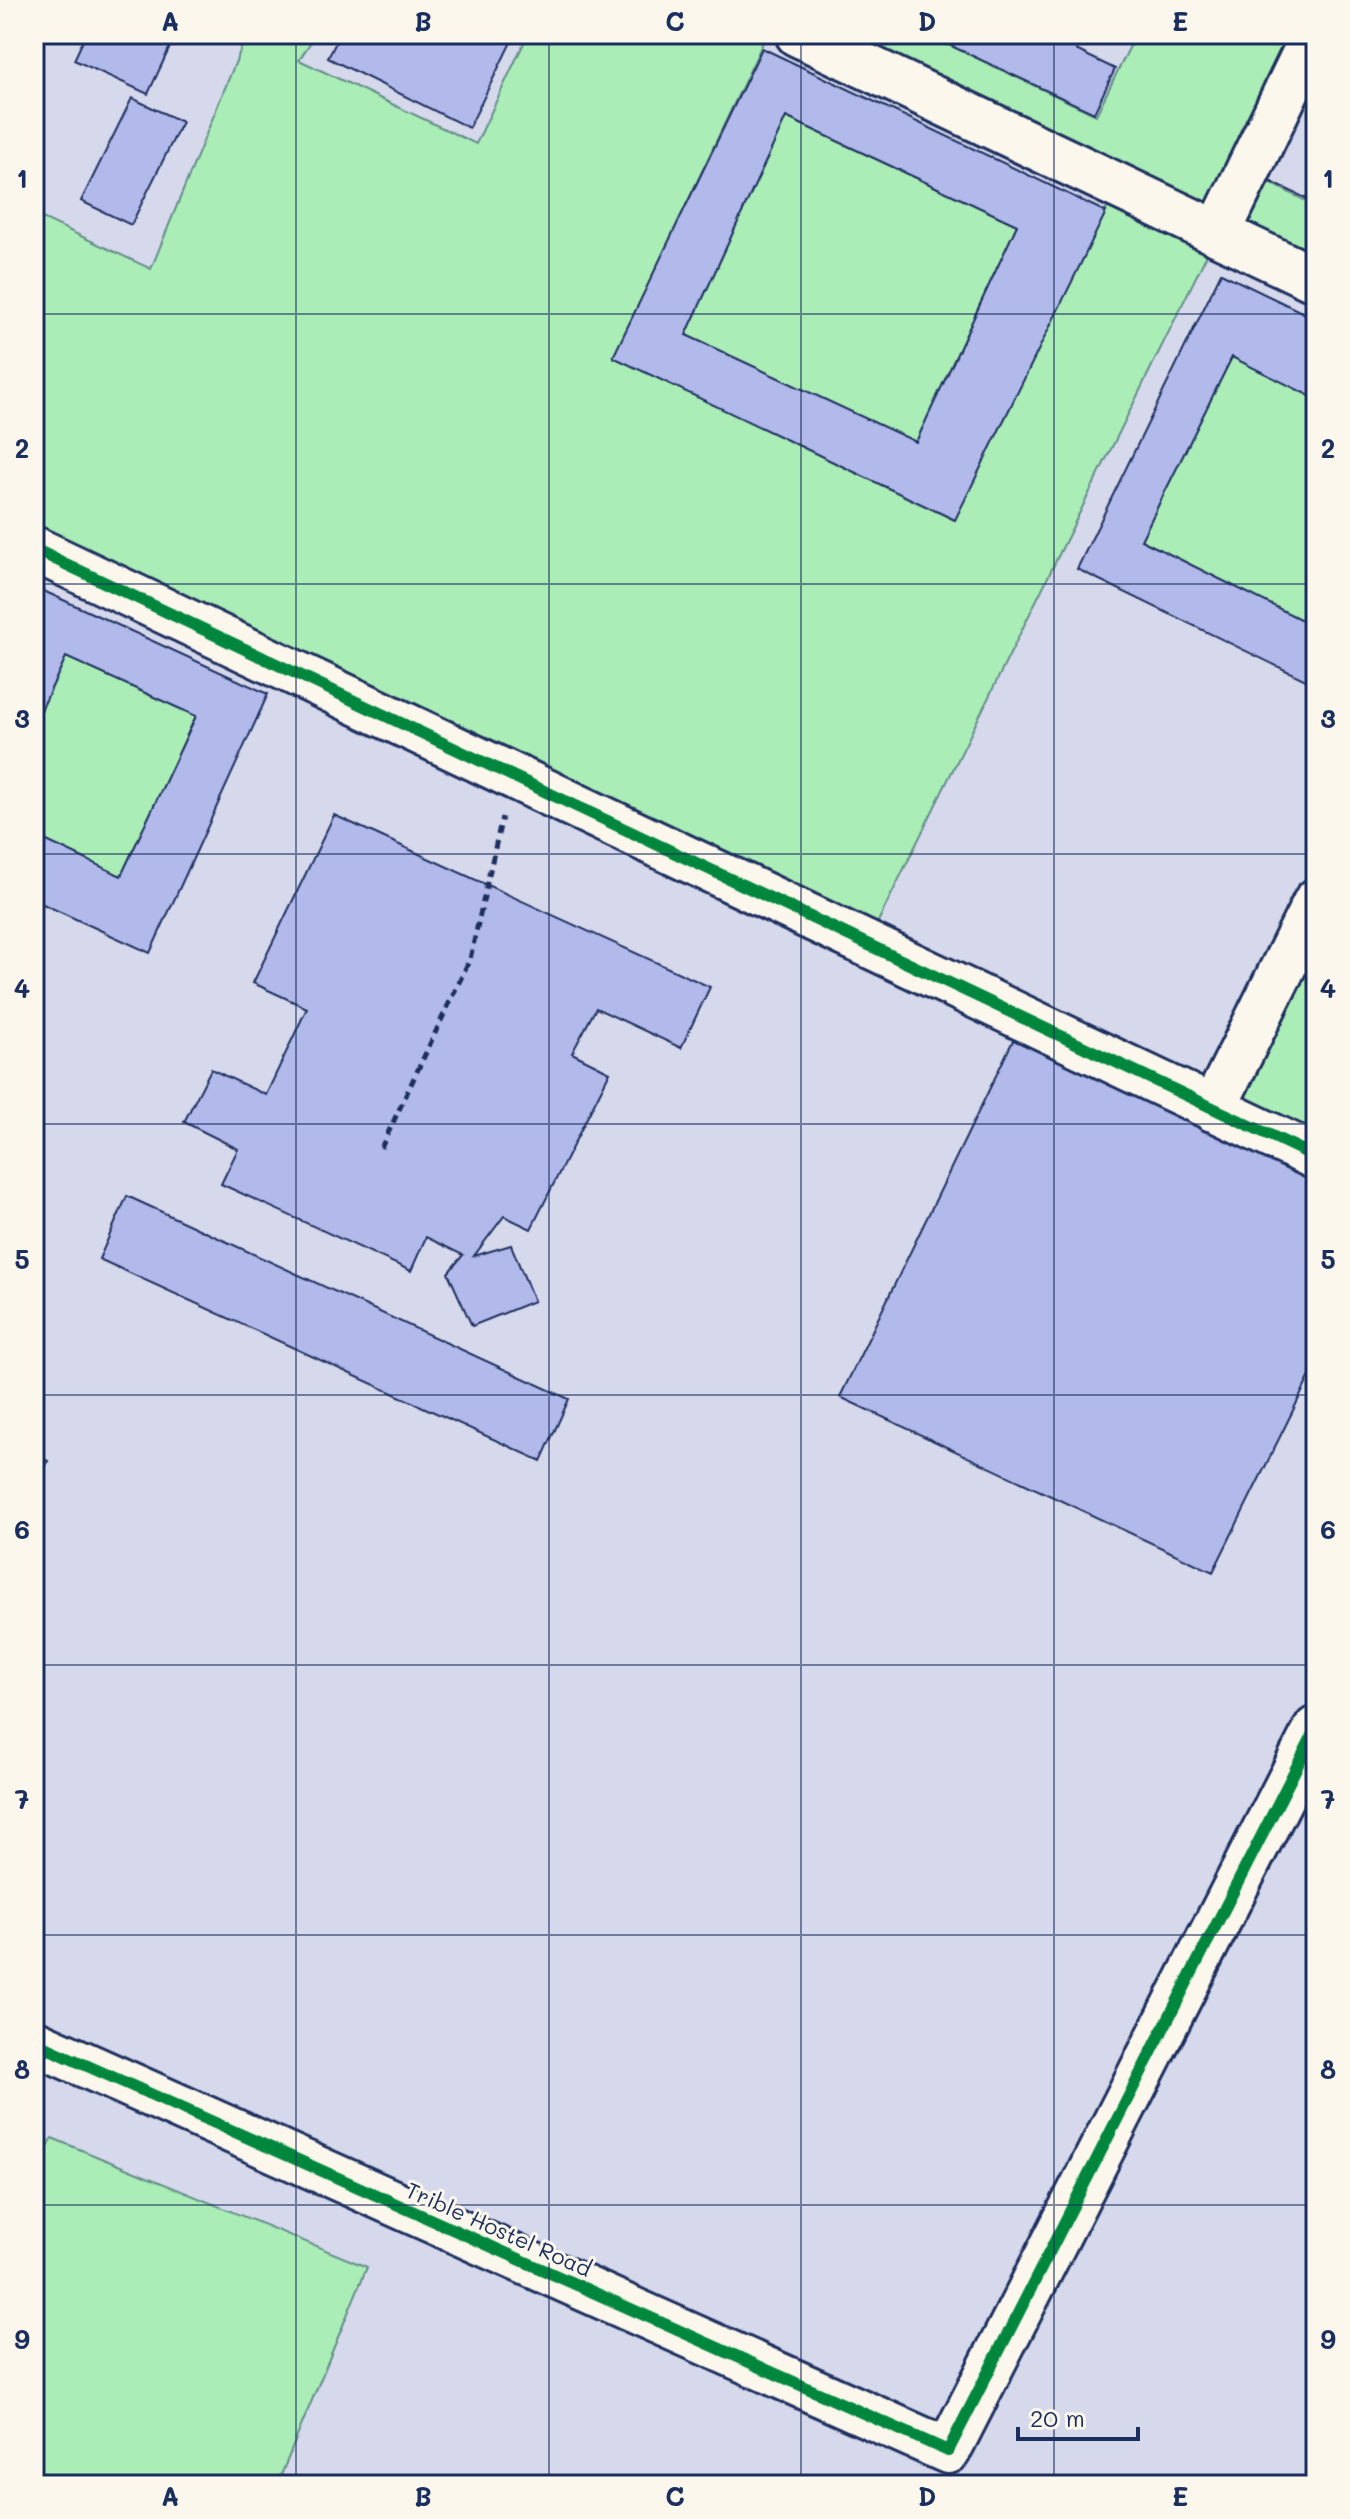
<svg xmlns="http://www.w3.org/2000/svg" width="1350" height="2519" font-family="Mali,sans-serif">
  <rect width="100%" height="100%" fill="#e5e5ec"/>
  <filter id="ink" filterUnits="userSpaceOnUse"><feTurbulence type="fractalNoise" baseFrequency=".0125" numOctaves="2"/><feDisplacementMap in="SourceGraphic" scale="16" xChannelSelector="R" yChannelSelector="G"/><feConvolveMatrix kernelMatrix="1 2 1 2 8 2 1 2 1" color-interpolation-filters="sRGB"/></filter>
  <g filter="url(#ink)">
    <path fill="#d6d8ec" d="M34,34H1316V2485H34Z"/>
    <path fill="#abedb6" stroke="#638e8a" stroke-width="2" d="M247,34H316L299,60L476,144L528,34H767L614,357L954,520L1118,186L798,34H926L1096,115L1136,34H1312L1249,172L1316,206V280L1217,234L867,944L34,549V214L151,269Z
      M786,117L1017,225L916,442L686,335Z
      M1232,357L1316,399V627L1141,540Z
      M66,657L196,716L121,876L34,835V725Z
      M1316,901V1157L1213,1109Z
      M52,2138L367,2267L277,2485H34V2181Z"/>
    <path fill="#b2baeb" stroke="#1b2f5e" stroke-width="2" fill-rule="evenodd" d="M86,34H176L148,94L74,60Z
      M340,34H515L469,128L328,58Z
      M926,34H1083L1076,50L1115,69L1094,113Z
      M762,48L1106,212L955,520L613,357ZM786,117L1017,225L916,442L686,335Z
      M1316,79V203L1267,180Z
      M1316,79V203L1267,180Z
      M132,98L182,122L131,225L81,201Z
      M1221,273L1316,319V399L1232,357L1141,540L1316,627V685L1077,569Z
      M35,587L268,694L150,953L34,900V835L121,876L196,716L66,657L34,725Z
      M334,815L710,987L681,1048L596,1008L572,1053L610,1072L531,1229L504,1216L474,1256L511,1245L534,1301L472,1326L448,1273L463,1255L426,1237L411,1271L221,1184L238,1149L184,1122L211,1069L266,1095L307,1008L253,983Z
      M1019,1028L1316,1173V1364L1213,1572L840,1397Z
      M127,1196L569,1399L541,1461L99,1259Z
      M34,1454L48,1461L34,1492Z"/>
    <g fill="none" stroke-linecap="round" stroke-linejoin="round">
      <defs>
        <path id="minor" d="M798,34L1316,280
          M1218,233L1314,34
          M34,549L1316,1157
          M1213,1109L1316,901
          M34,2042L948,2451L1316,1729"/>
      </defs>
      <use href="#minor" stroke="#1b2f5e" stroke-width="50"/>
      <path stroke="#1b2f5e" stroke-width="5" stroke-dasharray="8 6" stroke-linecap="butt" d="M381,1148L470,959L502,817"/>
      <use href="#minor" stroke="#fbf7ec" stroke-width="44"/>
      <defs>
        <path id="cycleway" d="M34,549L1316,1157
          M34,2042L948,2451L1316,1729"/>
      </defs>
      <use href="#cycleway" stroke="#fbf7ec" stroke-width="17"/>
      <use href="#cycleway" stroke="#00873e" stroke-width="12"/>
    </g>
  </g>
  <path fill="none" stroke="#1b2f5e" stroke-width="2" stroke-opacity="0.55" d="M296,34V2485M549,34V2485M801,34V2485M1054,34V2485M34,314H1316M34,584H1316M34,854H1316M34,1124H1316M34,1395H1316M34,1665H1316M34,1935H1316M34,2205H1316"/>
  <g text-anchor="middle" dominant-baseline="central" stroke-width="6" stroke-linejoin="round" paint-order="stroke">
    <g font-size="22" fill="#1b2f5e" stroke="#fbf7ec">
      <text transform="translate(499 2229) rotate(24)">Trible Hostel Road</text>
    </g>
  </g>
  <rect width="1350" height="2519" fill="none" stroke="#fbf7ec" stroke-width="88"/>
  <path d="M1018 2427v12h120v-12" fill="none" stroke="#1b2f5e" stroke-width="4"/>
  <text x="1030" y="2427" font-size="24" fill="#1b2f5e" stroke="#fbf7ec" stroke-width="6" paint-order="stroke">20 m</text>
  <rect x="44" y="44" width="1262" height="2431" fill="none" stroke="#1b2f5e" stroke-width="3"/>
  <g font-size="26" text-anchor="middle" font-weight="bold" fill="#1b2f5e">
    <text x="170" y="31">A</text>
    <text x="423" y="31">B</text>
    <text x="675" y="31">C</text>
    <text x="927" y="31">D</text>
    <text x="1180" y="31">E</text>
    <text x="22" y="188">1</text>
    <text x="1328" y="188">1</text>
    <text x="22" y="458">2</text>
    <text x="1328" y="458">2</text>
    <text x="22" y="728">3</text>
    <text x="1328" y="728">3</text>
    <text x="22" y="998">4</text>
    <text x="1328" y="998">4</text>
    <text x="22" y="1269">5</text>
    <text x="1328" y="1269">5</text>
    <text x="22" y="1539">6</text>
    <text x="1328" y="1539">6</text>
    <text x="22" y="1809">7</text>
    <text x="1328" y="1809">7</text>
    <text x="22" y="2079">8</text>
    <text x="1328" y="2079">8</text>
    <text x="22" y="2349">9</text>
    <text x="1328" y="2349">9</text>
    <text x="170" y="2506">A</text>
    <text x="423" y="2506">B</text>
    <text x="675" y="2506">C</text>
    <text x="927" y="2506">D</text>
    <text x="1180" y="2506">E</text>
  </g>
</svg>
